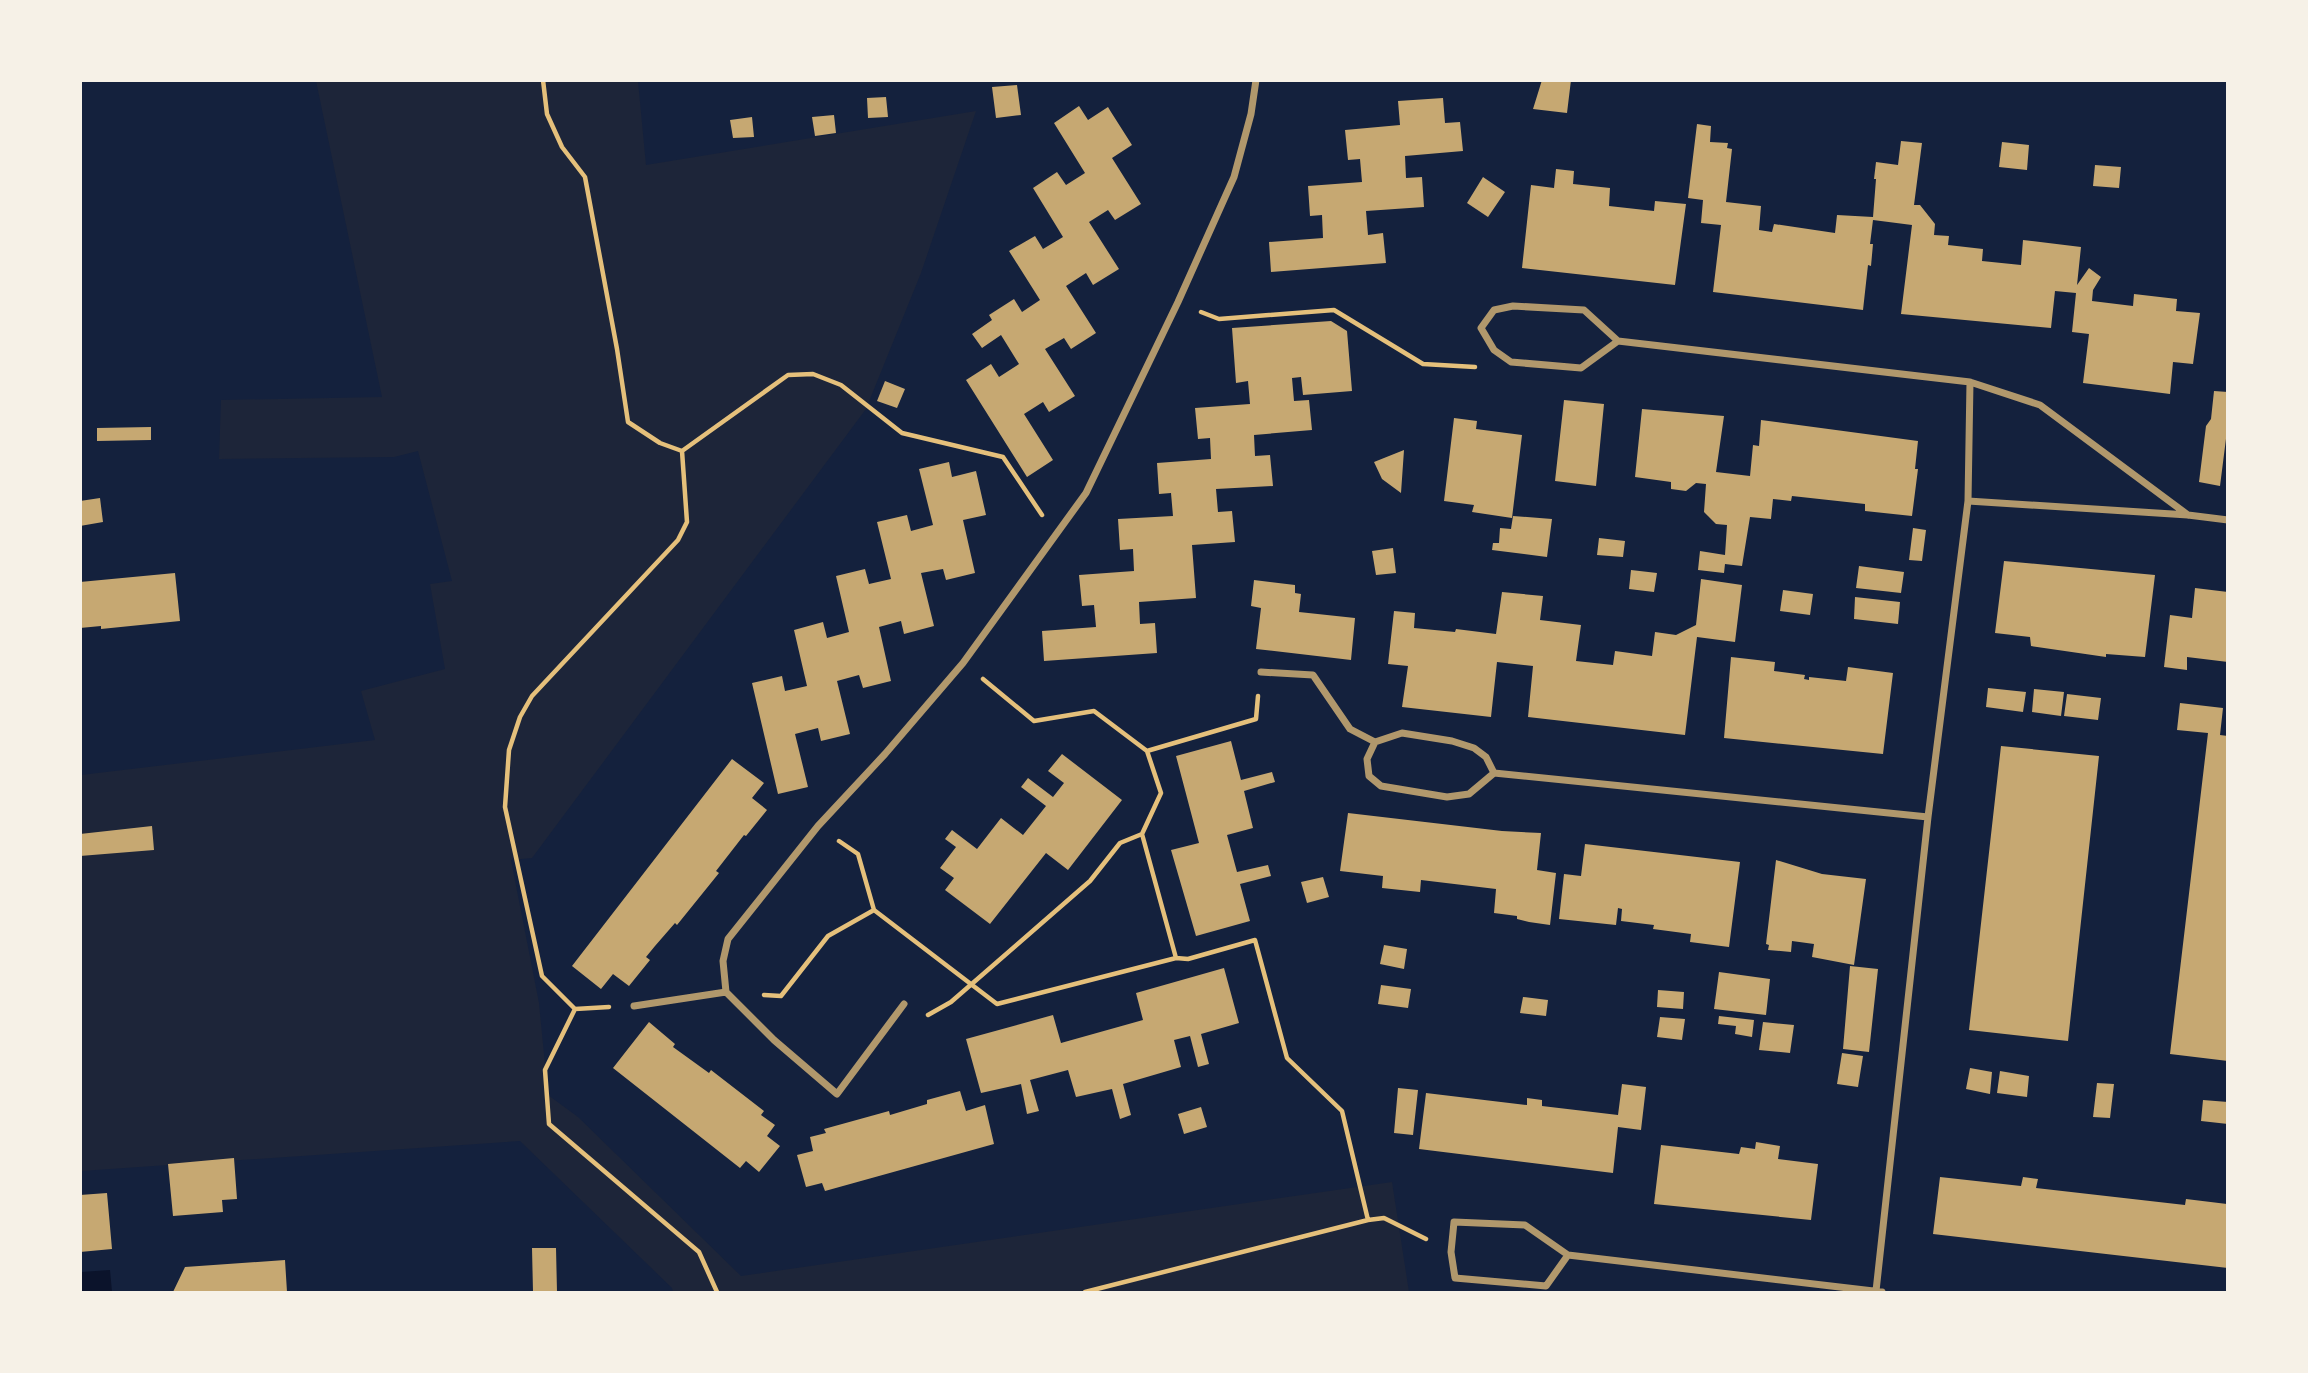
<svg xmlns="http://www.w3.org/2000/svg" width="2308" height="1373" font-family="Bitter,serif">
  <rect width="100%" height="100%" fill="#14213d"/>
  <path fill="#1d2539" d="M316,81H638L646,165L976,111L921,273L866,409L532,858L511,860L539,1003L548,1095L578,1117L741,1276L1392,1182L1409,1292H673L672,1288L520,1141L81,1171V775L375,740L361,691L445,669L430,584L452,581L418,451L394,457L219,459L221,400L382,397Z"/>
  <path fill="#0b132b" d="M110,1270L112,1292H81V1272Z"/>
  <path fill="#c6a872" d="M1542,80H1571L1567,113L1533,109Z
    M1017,85L1021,115L996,118L992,87Z
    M886,97L888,117L868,118L867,98Z
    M1443,98L1445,123L1460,122L1463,151L1405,156L1406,178L1422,177L1424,207L1366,211L1368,235L1383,233L1386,263L1271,272L1269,242L1323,238L1322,215L1310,216L1308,186L1362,182L1360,159L1348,160L1345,130L1400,125L1398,101Z
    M1079,106L1088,120L1108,107L1111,112L1132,145L1112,158L1141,204L1115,220L1108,210L1089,222L1119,269L1093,285L1086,273L1066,286L1096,333L1071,349L1064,338L1045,349L1075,396L1049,412L1043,402L1024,414L1053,460L1027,477L966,380L991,364L999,377L1019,364L1001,335L982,348L972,334L992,320L989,315L1014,299L1022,312L1040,300L1009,251L1035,236L1043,249L1063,237L1033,188L1057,172L1066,185L1085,173L1054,123Z
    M834,115L836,133L815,136L812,117Z
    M752,117L754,137L733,138L730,120Z
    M1697,124L1711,126L1710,142L1728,143L1727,148L1732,149L1726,202L1761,206L1759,230L1772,232L1774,224L1835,233L1837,215L1873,217L1876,179H1874L1876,162L1898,165L1901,141L1922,143L1914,205H1920L1935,224L1934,235L1949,236L1948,245L1983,249L1982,261L2021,265L2023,240L2081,247L2077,285L2089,268L2101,277L2093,290L2092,301L2133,306L2134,294L2177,299L2176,311L2200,313L2193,364L2173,362L2170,394L2083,383L2089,334L2072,332L2076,293L2055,291L2051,328L1901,314L1912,225L1873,220L1870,244H1873L1871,266L1868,265L1863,310L1713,292L1721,225L1701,223L1703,200L1688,198Z
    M2002,142L2029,145L2027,170L1999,167Z
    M2095,165L2121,167L2119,188L2093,186Z
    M1556,169L1574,171L1573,184L1610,188L1609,206L1654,211L1655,201L1686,204L1675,285L1522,268L1531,185L1554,188Z
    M1483,177L1505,192L1488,217L1467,203Z
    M1331,321L1347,331L1352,391L1303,395L1301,377L1292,378L1294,401L1309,400L1312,430L1254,435L1255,456L1270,455L1273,486L1216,489L1218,512L1232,511L1235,542L1192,545L1196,598L1139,602L1140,624L1155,623L1157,653L1044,661L1042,631L1096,627L1094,605L1082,606L1079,575L1134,571L1133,549L1120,550L1118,519L1173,516L1171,493L1159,494L1157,463L1211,459L1210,438L1198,439L1195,408L1250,404L1248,381L1236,383L1232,328Z
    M885,381L905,389L897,408L877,401Z
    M2214,391L2228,392V423L2220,486L2199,482L2206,426L2211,419Z
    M1564,400L1604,404L1596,486L1555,481Z
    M1642,409L1724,416L1716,472L1750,476L1753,445L1759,446L1761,420L1918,441L1915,469H1918L1912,516L1865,511V504L1792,496L1791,501L1773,499L1771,519L1750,517L1742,566L1725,564L1724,573L1698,570L1700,551L1725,555L1727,525L1716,524L1704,512L1706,484L1696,483L1686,491L1671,489V482L1635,477Z
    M1454,418L1477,421L1476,429L1522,435L1512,518L1472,512L1474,505L1444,501Z
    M151,427V440L97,441V428Z
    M1404,450L1401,493L1382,479L1374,462Z
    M949,462L952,477L976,471L986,515L963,520L975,573L946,580L943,569L921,573L934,626L904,634L901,621L879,627L891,681L863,688L859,675L837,681L850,734L821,741L818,728L795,734L808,787L778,794L752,683L782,676L785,691L807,686L794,630L823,622L827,638L849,632L836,576L865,569L869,584L891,579L877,522L907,515L911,531L933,525L919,469Z
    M100,498L103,522L80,526V501Z
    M1513,516L1552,519L1547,557L1492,550L1493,543H1499L1500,528L1511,529Z
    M1913,528L1926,530L1922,561L1909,560Z
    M1599,538L1625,541L1623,557L1597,555Z
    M1393,548L1396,573L1376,575L1372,551Z
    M2004,561L2155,575L2145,657L2106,654V657L2031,646L2030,637L1995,633Z
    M1859,566L1904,572L1901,593L1856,588Z
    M1631,570L1657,573L1654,592L1629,589Z
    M175,573L180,621L101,629V626L80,628V582Z
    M1701,579L1742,585L1735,642L1697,637L1685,735L1528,717L1533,666L1497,662L1491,717L1402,707L1408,666L1388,664L1394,611L1415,613L1414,628L1455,632L1456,629L1496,634L1502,592L1543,596L1540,620L1581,625L1576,661L1613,665L1615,651L1652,656L1655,632L1676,635L1696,625Z
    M1254,580L1295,585V593L1301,594L1299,612L1355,618L1351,660L1256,649L1261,608L1251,606Z
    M2195,588L2228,592V662L2187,657V670L2164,667L2170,615L2192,618Z
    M1783,590L1813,594L1810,615L1780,611Z
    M1855,597L1900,602L1898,624L1854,619Z
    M1731,657L1775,662L1774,671L1805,675L1804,679L1809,680V677L1846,681L1848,667L1893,673L1883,754L1724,738Z
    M1988,688L2026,692L2023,712L1986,707Z
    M2034,689L2064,692L2061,716L2032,712Z
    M2067,694L2101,698L2098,720L2064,716Z
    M2180,703L2223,708L2220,735L2228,736V1061L2170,1054L2208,733L2177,730Z
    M1231,741L1241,780L1272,772L1275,782L1244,791L1253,828L1227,835L1237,872L1268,865L1271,876L1240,884L1250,921L1196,936L1171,850L1199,843L1176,756Z
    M2001,746L2099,756L2068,1041L1969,1030Z
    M1062,754L1122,800L1068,870L1046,853L990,924L945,890L954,878L940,868L956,847L945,839L952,830L977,849L1001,818L1023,835L1046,806L1021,787L1028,778L1053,797L1064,783L1048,771Z
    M732,759L764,783L752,798L767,810L746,836L744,835L716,871L719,873L677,925L675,923L655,946L646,957L650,960L629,986L613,974L601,989L572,966Z
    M1348,813L1502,831L1541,833L1537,870L1556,873L1550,925L1529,922L1517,919V916L1494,913L1496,889L1421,880L1420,892L1382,888L1383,876L1340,871Z
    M152,826L154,850L80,856V834Z
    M1585,844L1740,862L1729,947L1690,942L1691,934L1653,929L1654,925L1621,921L1622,909L1618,908L1616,925L1559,919L1564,874L1581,876Z
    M1776,860L1822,874L1866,879L1854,965L1812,957L1814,944L1792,941L1791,952L1768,950L1769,945L1766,944Z
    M1323,877L1329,897L1307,903L1301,882Z
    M1384,945L1407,949L1404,969L1380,964Z
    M1850,966L1878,969L1869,1052L1843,1049Z
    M1224,968L1239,1023L1201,1034L1209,1064L1198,1067L1190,1036L1174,1040L1181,1067L1123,1084L1131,1115L1120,1119L1112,1089L1076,1097L1068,1070L1030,1080L1039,1111L1027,1114L1021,1084L981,1093L966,1039L1053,1015L1061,1043L1143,1020L1136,993Z
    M1719,972L1770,979L1766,1015L1714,1009Z
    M1381,985L1411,989L1408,1008L1378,1004Z
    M1658,990L1684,992L1683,1009L1657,1007Z
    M1523,997L1548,1000L1546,1016L1520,1013Z
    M1719,1016L1754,1020L1752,1037L1735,1034L1736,1026L1718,1024Z
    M1660,1017L1685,1019L1682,1040L1657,1037Z
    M649,1022L675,1044L673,1047L709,1073L711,1070L764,1111L761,1115L775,1125L767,1136L780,1146L759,1172L746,1161L740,1168L613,1068Z
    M1763,1022L1794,1025L1790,1053L1759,1050Z
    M1842,1053L1863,1056L1858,1087L1837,1084Z
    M1970,1068L1992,1072L1990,1094L1966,1089Z
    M2000,1071L2029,1076L2027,1097L1997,1093Z
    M2097,1083L2114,1084L2110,1118L2093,1117Z
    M1622,1084L1646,1087L1641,1130L1618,1127L1613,1173L1419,1149L1426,1093L1527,1105V1098L1542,1100V1106L1618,1115Z
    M1398,1088L1418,1090L1413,1135L1394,1133Z
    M960,1091L966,1111L985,1105L994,1144L825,1191L822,1183L806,1187L797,1155L813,1151L810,1137L826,1133L824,1129L889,1111L890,1115L927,1104V1100Z
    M2203,1100L2228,1102V1124L2201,1121Z
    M1201,1107L1207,1127L1184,1134L1178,1114Z
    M1756,1142L1780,1146L1778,1159L1818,1164L1811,1220L1654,1204L1661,1145L1739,1154L1741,1147L1755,1149Z
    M234,1158L237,1199L222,1200L223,1212L173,1216L168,1164Z
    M1940,1177L2021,1186L2023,1177L2038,1179L2036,1188L2185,1205L2186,1199L2227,1204L2228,1268L1933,1234Z
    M107,1193L112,1249L80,1252V1195Z
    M532,1248H556L557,1292H533Z
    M285,1260L287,1292H173L185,1267Z"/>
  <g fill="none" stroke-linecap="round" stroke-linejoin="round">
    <path stroke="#e5c07b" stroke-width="4.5" d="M543,80L547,114L562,147L585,177L617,349L628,422L660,443L682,451
      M1201,312L1219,319L1334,310L1423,364L1475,367
      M682,451L788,375L813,374L841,385L902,433L1003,457L1042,515
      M983,679L1034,721L1094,711L1147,751L1161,793L1142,834L1176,958
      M1147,751L1256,719L1258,696
      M839,841L858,854L874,910L997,1004L1176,958L1188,959L1255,940L1287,1058L1342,1111L1368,1220
      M764,995L781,996L828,936L874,910
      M609,1007L575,1009L542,976L505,807L509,750L520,717L532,696L678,540L687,522L682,451
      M575,1009L545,1070L549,1124L699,1252L717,1292
      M928,1015L951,1002L1090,881L1120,843L1142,834
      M1085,1292L1368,1220L1384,1218L1426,1239"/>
    <path stroke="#b1986c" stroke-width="7" d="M1618,341L1581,368L1511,362L1494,350L1481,328L1494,310L1513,306L1584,310L1618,341L1970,382L2040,405L2188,515
      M1968,501L2188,515L2228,520
      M1261,672L1313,675L1350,729L1375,742
      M1494,773L1486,757L1474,748L1452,741L1402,733L1375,742L1367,759L1369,776L1381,786L1447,797L1469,794L1494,773L1928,817
      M904,1004L837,1094L774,1040L726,992L723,961L728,939L818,826L885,754L963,663L1086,493L1178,302L1234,177L1251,114L1256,80
      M634,1006L726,992
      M1568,1255L1546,1286L1455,1278L1451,1252L1454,1222L1525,1225L1568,1255L1882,1292
      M1876,1291L1928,817L1968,501L1970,382"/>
  </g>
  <rect width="2308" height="1373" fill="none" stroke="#f6f1e7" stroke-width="164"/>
</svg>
